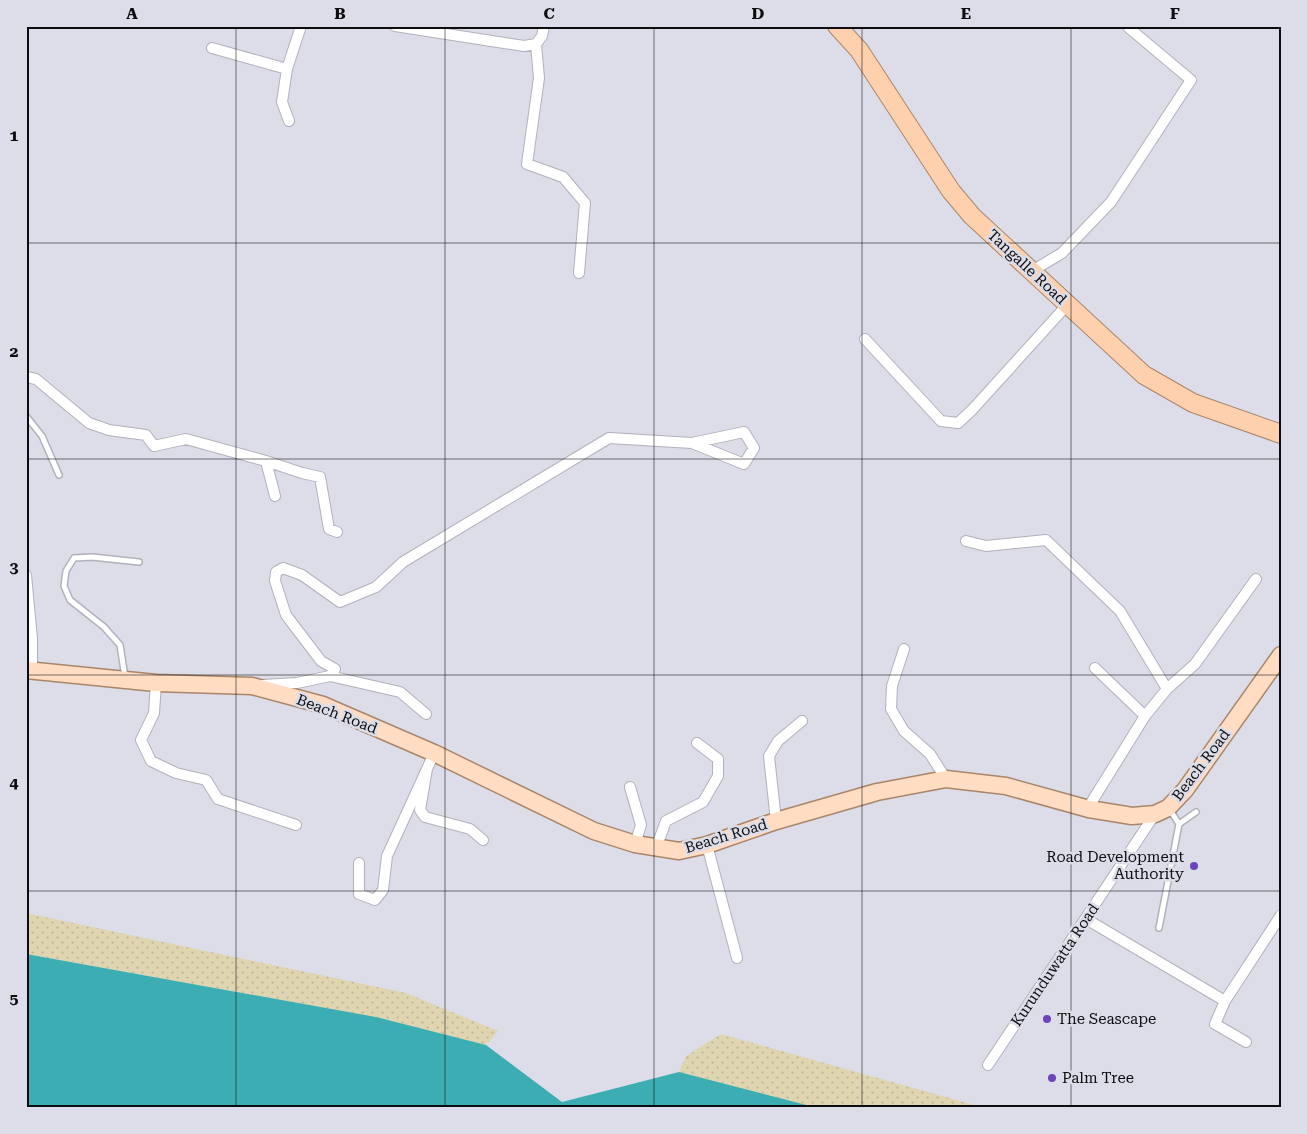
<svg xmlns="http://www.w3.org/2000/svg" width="1307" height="1134" font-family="'Roboto Serif',serif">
  <defs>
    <pattern id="sand-dots" width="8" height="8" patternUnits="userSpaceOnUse" patternTransform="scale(1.25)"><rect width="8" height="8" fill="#dfd5b0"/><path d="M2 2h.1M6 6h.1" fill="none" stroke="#beb696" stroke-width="1.8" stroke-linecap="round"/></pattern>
  </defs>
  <rect width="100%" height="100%" fill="#dddde9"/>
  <path fill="url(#sand-dots)" d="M26,913L406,993L498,1031L486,1045L376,1017L26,954Z
    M721,1034L985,1108H818L679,1072L686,1056Z"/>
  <path fill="#3cadb2" d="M26,954L376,1017L486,1045L562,1102L679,1072L818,1108H26Z"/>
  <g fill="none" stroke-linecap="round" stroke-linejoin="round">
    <defs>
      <path id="service" d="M26,416L42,436L59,475
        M125,677L120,645L104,627L70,600L64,586L66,571L74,558L92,557L139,562
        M1170,810L1179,824
        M1159,928L1179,824L1196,812"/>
      <path id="minor" d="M395,26L524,46L536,44L542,36L544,26
        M536,44L539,78L527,164L563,177L585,203L579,273
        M212,48L287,69
        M289,121L282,102L287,69L301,26
        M1032,271L1062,253L1111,202L1191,80L1129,28
        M865,339L941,421L958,423L972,410L1068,304
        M26,377L36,379L89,423L109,430L146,435L154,446L186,439L266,461L275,496
        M266,461L302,473L320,477L329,529L337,532
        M966,541L986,546L1046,540L1120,611L1167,689
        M26,575L32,639V671
        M904,649L892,686L891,709L904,731L930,754L946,779
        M1095,668L1145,716
        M330,676L400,692L426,714
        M156,683L154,713L141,740L151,761L176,773L206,780L218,799L296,825
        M263,685L297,683L330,676L335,669L321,661L286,615L275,581L276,572L283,568L302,575L340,602L376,587L403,562L609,438L692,443L744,464L754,448L744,432L692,443
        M434,753L427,769L420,810L425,817L470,829L483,840
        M630,787L641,825L635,844
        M1089,809L1091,803L1145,716L1167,689L1195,664L1256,579
        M776,821L769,756L778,741L802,721
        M707,845L737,958
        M656,848L666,821L703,802L718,776V759L697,743
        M359,863V894L375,900L383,890L387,856L427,769
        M1086,919L1225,1001L1281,915
        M1225,1001L1215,1024L1246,1042
        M988,1065L1155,814"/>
      <path id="primary" d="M26,670L156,683L252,686L323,705L434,753L594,831L635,844L679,851L707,845L776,821L877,792L946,779L1006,786L1089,809L1132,816L1155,814L1168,808L1185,790L1281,655"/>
      <path id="trunk" d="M837,26L859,50L951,191L972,216L1144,375L1193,403L1281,434"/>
    </defs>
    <use href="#service" stroke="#b0b1bc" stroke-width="8"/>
    <use href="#minor" stroke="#b0b1bc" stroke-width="12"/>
    <use href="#primary" stroke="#aa8569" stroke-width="19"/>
    <use href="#trunk" stroke="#aa8569" stroke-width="20"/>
    <use href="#service" stroke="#fff" stroke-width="5"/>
    <use href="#minor" stroke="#fff" stroke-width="10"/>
    <use href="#primary" stroke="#ffdcc2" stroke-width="16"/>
    <use href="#trunk" stroke="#ffd0ae" stroke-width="18"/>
  </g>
  <path fill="none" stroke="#0d0d11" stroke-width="1" stroke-opacity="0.55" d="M236,26V1108M445,26V1108M654,26V1108M862,26V1108M1071,26V1108M26,243H1281M26,459H1281M26,675H1281M26,891H1281"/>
  <g fill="#6c45bd" stroke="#dddde9" stroke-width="2">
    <circle cx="1194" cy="866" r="5"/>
    <circle cx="1047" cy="1019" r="5"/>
    <circle cx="1052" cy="1078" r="5"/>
  </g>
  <g text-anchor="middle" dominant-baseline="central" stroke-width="5" stroke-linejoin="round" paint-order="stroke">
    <g font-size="15" fill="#0d0d11" stroke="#dddde9">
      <text transform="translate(1027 267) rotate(43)">Tangalle Road</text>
      <text transform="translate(337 714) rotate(21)">Beach Road</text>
      <text transform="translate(1201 765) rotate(-53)">Beach Road</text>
      <text transform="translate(726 836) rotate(-17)">Beach Road</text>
      <text transform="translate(1055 965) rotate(-56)">Kurunduwatta Road</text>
    </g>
    <g font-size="15" fill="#0d0d11" stroke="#dddde9" text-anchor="start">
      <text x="1184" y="857" text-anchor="end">Road Development<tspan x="1184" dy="17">Authority</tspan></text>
      <text x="1057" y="1019">The Seascape</text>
      <text x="1062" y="1078">Palm Tree</text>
    </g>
  </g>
  <rect width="1307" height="1134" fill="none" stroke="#dddde9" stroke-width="55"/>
  <rect x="28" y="28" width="1252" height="1078" fill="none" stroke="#0d0d11" stroke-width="2"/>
  <g font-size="16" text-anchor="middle" font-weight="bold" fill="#0d0d11">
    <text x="132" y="19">A</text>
    <text x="340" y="19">B</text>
    <text x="549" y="19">C</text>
    <text x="758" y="19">D</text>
    <text x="966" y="19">E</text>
    <text x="1175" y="19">F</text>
    <text x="14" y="141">1</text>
    <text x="14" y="357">2</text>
    <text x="14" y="573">3</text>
    <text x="14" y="788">4</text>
    <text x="14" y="1004">5</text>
  </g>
</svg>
